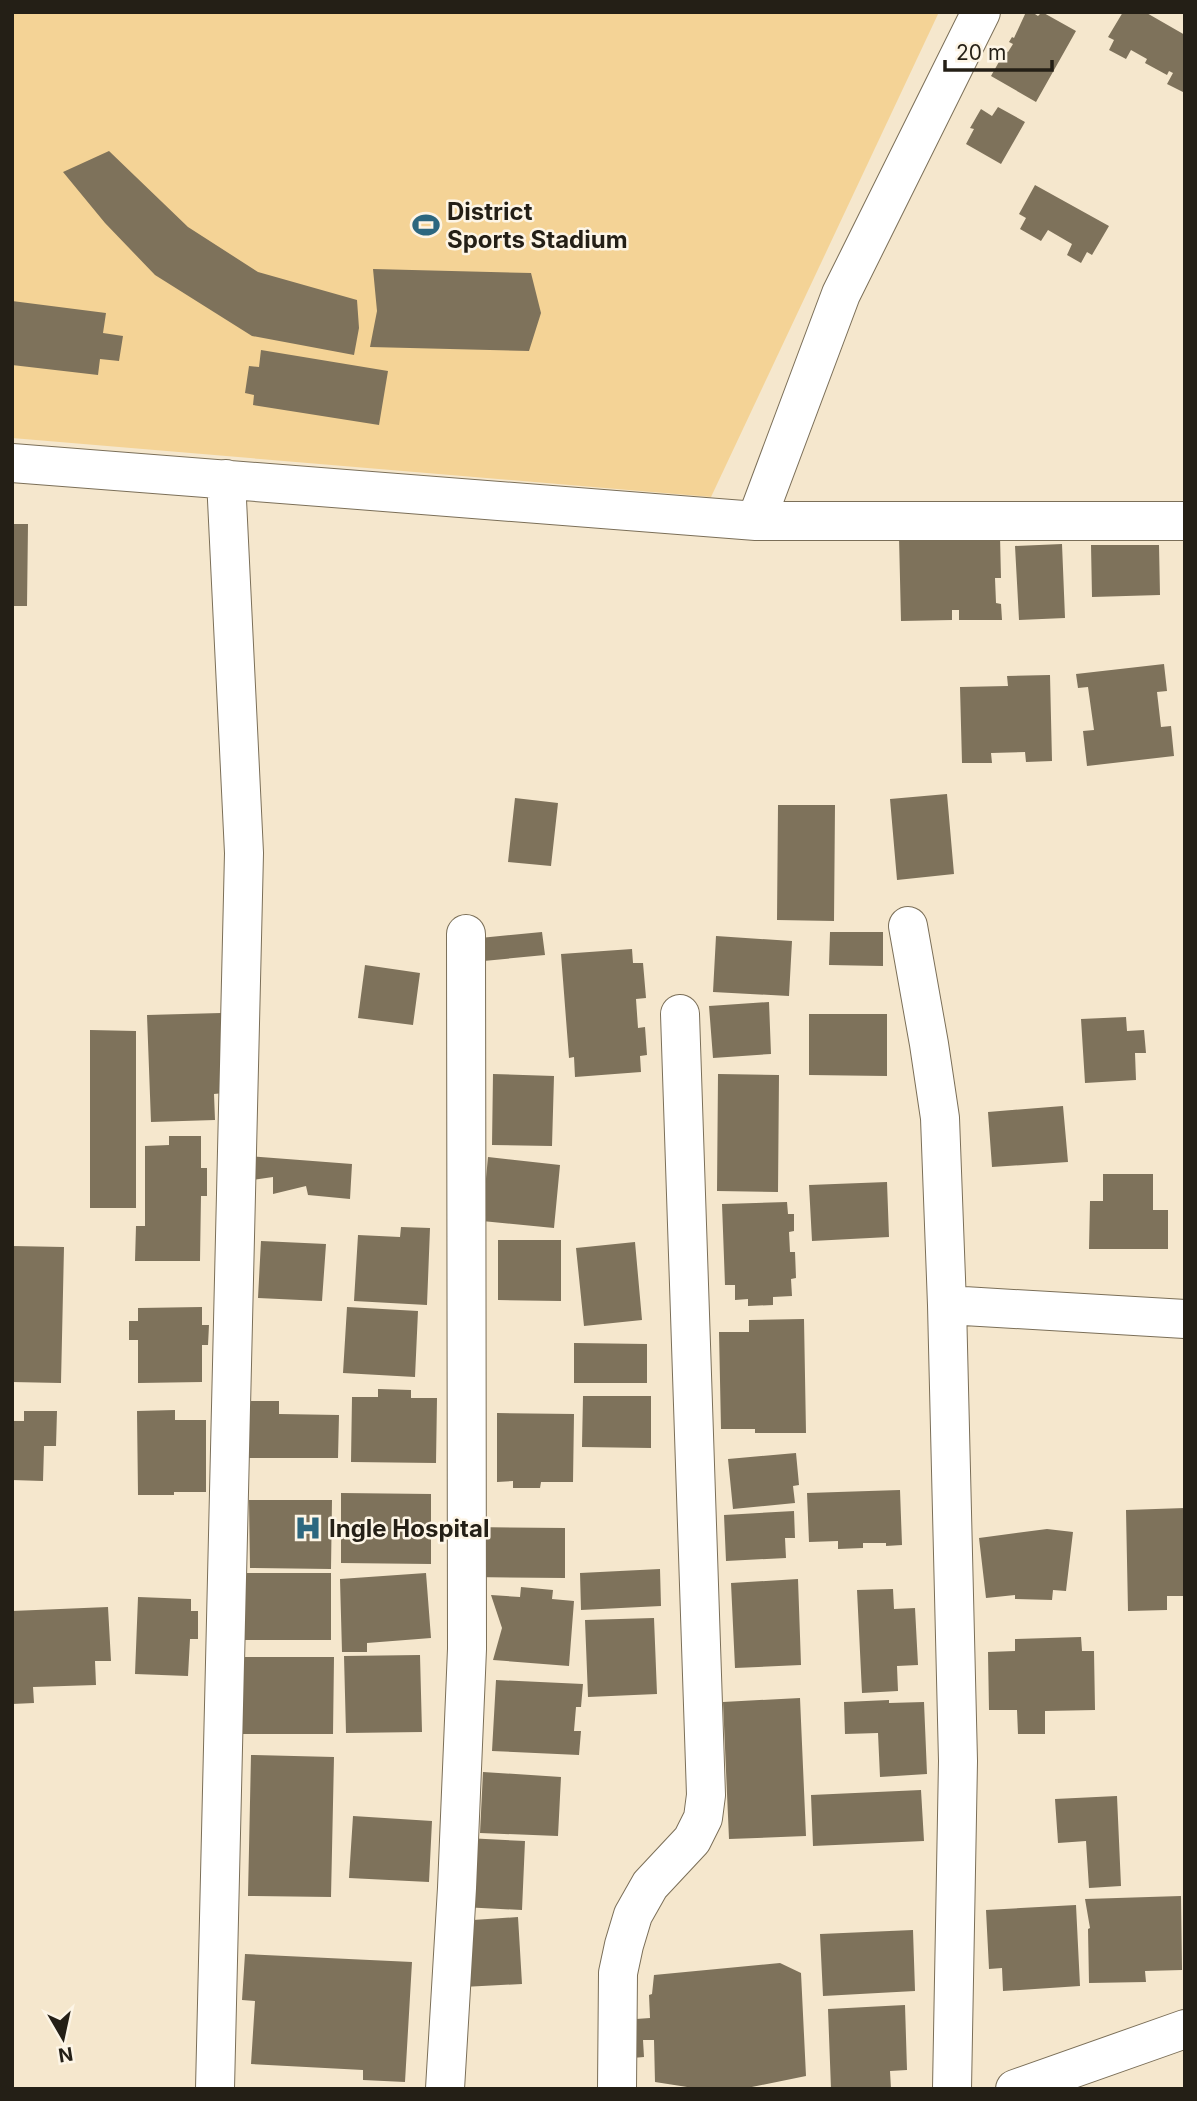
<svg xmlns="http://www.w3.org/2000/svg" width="1197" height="2101" font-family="Inter,sans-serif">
  <rect width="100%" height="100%" fill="#f5e7cd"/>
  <path fill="#f4d396" d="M12,12H939L711,497L12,438Z"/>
  <path fill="#7e725b" d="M1026,12H1032L1038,16L1042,12L1076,31L1036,102L991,76L1005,51L1008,52L1013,44L1009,42L1012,37L1014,38Z
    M1123,12H1145L1185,35V93L1167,84L1173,73L1169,71L1167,75L1145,63L1147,59L1131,50L1126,59L1109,50L1114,40L1108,37Z
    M998,107L1025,122L1001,164L966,144L974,129L970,128L981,109L992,116Z
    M109,151L188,227L258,272L357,300L359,328L354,355L252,336L155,275L105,223L63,172Z
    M1035,185L1109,226L1092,255L1087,252L1081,263L1067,255L1072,244L1048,230L1041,241L1020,229L1026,218L1019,214Z
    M373,269L531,273L541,313L529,351L370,347L377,311Z
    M12,301L106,313L103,333L123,336L119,361L100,359L98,375L12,365Z
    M261,350L388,371L379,425L253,405L254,395L245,393L249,366L259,367Z
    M12,524H28L27,606H12Z
    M1000,536L1001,578H995L996,603L1001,604L1002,620H959V610H952V620L901,621L899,537Z
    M1062,544L1065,618L1019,620L1015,546Z
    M1091,545H1159L1160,595L1092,597Z
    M1164,664L1167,691L1157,692L1161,727L1171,726L1174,756L1087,766L1083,731L1094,730L1088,687L1078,688L1076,674Z
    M1050,675L1052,761L1026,762L1025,752L991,753L992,763H962L960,687L1008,686L1007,676Z
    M947,794L954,874L897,880L890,799Z
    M515,798L558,803L551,866L508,862Z
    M778,805H835L834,921L777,920Z
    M542,932L545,955L473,962L470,939Z
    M830,932H883V966L829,965Z
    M716,936L792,941L789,996L713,992Z
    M632,949L633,963H643L646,998L636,999L638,1028L645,1027L647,1055L640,1056L641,1072L575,1077L574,1057L569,1058L561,954Z
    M365,965L420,973L413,1025L358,1018Z
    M769,1002L771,1054L713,1058L709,1006Z
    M221,1013L224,1093L214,1094L215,1120L151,1122L147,1015Z
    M809,1014H887V1076L809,1075Z
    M1126,1017L1127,1031L1144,1030L1146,1053H1135L1136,1080L1085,1083L1081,1019Z
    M90,1030L136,1031V1208H90Z
    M493,1074L554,1076L552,1146L492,1145Z
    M718,1074L779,1075L778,1192L717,1191Z
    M1063,1106L1068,1162L992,1167L988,1112Z
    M169,1136H201V1168H207V1196H201L200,1261H135L136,1226H145V1146L169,1145Z
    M249,1156L352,1164L350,1199L308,1195L306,1186L273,1194V1177L246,1181Z
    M488,1157L560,1165L554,1228L482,1221Z
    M1103,1174H1153V1210H1168V1249H1089L1090,1201H1103Z
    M887,1182L889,1237L812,1241L809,1185Z
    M787,1202L788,1214H794V1231L789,1232L790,1252H795L796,1278L791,1279L792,1296L773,1297V1305L748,1306V1299L735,1300V1285H725L722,1204Z
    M401,1227L430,1228L427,1305L354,1301L358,1235L400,1237Z
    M498,1240H561V1301L498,1300Z
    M261,1241L326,1244L322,1301L258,1298Z
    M635,1242L642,1320L584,1326L576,1248Z
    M12,1246L64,1247L61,1383L12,1382Z
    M202,1307V1325H209L208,1345H202V1382L138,1383V1340H129V1321H138V1308Z
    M347,1307L418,1311L415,1377L343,1373Z
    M804,1319L806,1433H755V1429H721L719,1332H749V1320Z
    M574,1343L647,1344V1383H574Z
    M378,1389L411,1390V1398H437L436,1463L351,1462L352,1397H378Z
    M583,1396H651V1448L582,1447Z
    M249,1401H279V1414L339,1415L338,1458H248Z
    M175,1410V1420H206V1492H174V1495H138L137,1411Z
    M24,1411H57L56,1446H44L43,1481L12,1480V1421H24Z
    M497,1413L574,1414L573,1482H541L540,1488H513V1481L497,1482Z
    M796,1453L799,1485L793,1486L795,1503L733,1509L728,1459Z
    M900,1490L902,1545L886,1546V1543H863V1548L838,1549V1541L809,1542L807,1493Z
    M341,1493L431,1494V1564L341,1563Z
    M249,1500H332L331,1569L250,1568Z
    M1185,1508V1596H1167V1610L1128,1611L1126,1510Z
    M794,1511L795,1538H785L786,1558L726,1561L724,1515Z
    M471,1527L565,1528V1578L471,1577Z
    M1047,1529L1073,1532L1066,1591L1053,1590L1052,1600L1015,1599V1595L986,1598L979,1538Z
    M660,1569L661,1606L581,1610L580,1573Z
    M240,1573H331V1640H240Z
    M426,1573L431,1638L367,1643V1652H342L340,1579Z
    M798,1579L801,1665L735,1668L731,1583Z
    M521,1587L553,1590L552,1599L574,1601L569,1666L493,1660L502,1628L491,1595L520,1597Z
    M893,1589L894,1609L915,1608L918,1665L897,1666L898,1691L862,1693L857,1590Z
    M138,1597L191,1599V1611H198V1639H190L188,1676L135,1674Z
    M108,1607L111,1661H95L96,1685L33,1687L34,1703L12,1704V1611Z
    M654,1618L657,1694L588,1697L585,1620Z
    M1081,1637L1082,1651H1094L1095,1710L1045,1711V1734H1018L1017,1710H989L988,1652L1015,1651V1639Z
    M420,1655L422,1732L346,1733L344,1656Z
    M243,1657H334L333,1734H243Z
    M496,1680L583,1684L581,1707H576L574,1731H581L579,1755L492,1751Z
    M800,1698L806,1836L729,1839L723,1702Z
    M889,1700V1703L924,1702L927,1774L880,1777L878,1733L845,1734L844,1702Z
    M251,1755L334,1757L331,1897L248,1896Z
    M483,1772L561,1777L558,1836L480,1833Z
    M921,1790L924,1841L813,1846L811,1795Z
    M1117,1796L1121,1886L1089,1888L1086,1841L1058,1843L1055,1799Z
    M353,1816L432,1821L429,1882L349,1878Z
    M466,1838L525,1841L522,1910L462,1907Z
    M1181,1896L1182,1970L1145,1971L1146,1982L1089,1983L1088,1929L1090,1928L1085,1899Z
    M1076,1905L1080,1986L1003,1991L1002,1968L989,1969L986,1910Z
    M518,1917L522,1984L463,1987L458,1921Z
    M913,1930L915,1991L823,1996L820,1934Z
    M245,1954L412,1962L405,2082L363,2080V2070L251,2064L255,2001L242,2000Z
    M780,1963L801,1973L806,2076L742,2089H700L655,2082L654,2040H643L644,2057L632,2058L636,2019L650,2018L649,1995L652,1994L654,1975Z
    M905,2005L907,2070L890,2071L891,2089H831L828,2009Z"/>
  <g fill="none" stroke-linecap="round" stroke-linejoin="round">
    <defs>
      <path id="minor" d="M12,463L756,521L841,294L981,12
        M756,521H1185
        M908,926L929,1044L940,1118L947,1305L958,1761L952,2089
        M947,1305L1185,1319
        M215,2089L244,853L226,479
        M445,2089L457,1888L467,1649L466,934
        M617,2089L618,1973L624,1945L633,1915L650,1885L692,1840L703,1818L706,1795L680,1014
        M1015,2089L1185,2029"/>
    </defs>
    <use href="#minor" stroke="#7b6f58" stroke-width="40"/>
    <use href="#minor" stroke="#fff" stroke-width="38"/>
  </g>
  <defs>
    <symbol id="stadium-bare" viewBox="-9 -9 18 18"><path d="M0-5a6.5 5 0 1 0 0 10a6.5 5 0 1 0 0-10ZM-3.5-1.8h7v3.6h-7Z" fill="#2c677f" stroke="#fdf5e6" stroke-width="2.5" paint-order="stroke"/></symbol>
    <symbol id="hospital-bare" viewBox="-9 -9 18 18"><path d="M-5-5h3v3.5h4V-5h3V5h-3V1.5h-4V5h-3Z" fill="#2c677f" stroke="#fdf5e6" stroke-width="2.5" paint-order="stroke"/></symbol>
  </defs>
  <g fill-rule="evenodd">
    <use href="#stadium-bare" x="407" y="206" width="38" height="38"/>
    <use href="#hospital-bare" x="289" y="1509" width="38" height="38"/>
  </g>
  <g text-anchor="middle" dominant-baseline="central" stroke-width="5" stroke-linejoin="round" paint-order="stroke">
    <g font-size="24" font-weight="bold" fill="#241f16" stroke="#fdf5e6" text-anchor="start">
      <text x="447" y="211">District<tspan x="447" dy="28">Sports Stadium</tspan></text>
      <text x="329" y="1528">Ingle Hospital</text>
    </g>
  </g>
  <rect width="1197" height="2101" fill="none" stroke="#241f16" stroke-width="28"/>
  <g transform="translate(63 2038) rotate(171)" stroke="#fdf5e6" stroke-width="5" paint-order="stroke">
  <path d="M0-5L12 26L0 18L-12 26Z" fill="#241f16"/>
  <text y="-10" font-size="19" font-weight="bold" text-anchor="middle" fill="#241f16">N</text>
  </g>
  <path d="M945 60v10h107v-10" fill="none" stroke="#241f16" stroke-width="3.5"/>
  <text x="956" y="60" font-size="21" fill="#241f16" stroke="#fdf5e6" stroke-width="5" paint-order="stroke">20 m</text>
</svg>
